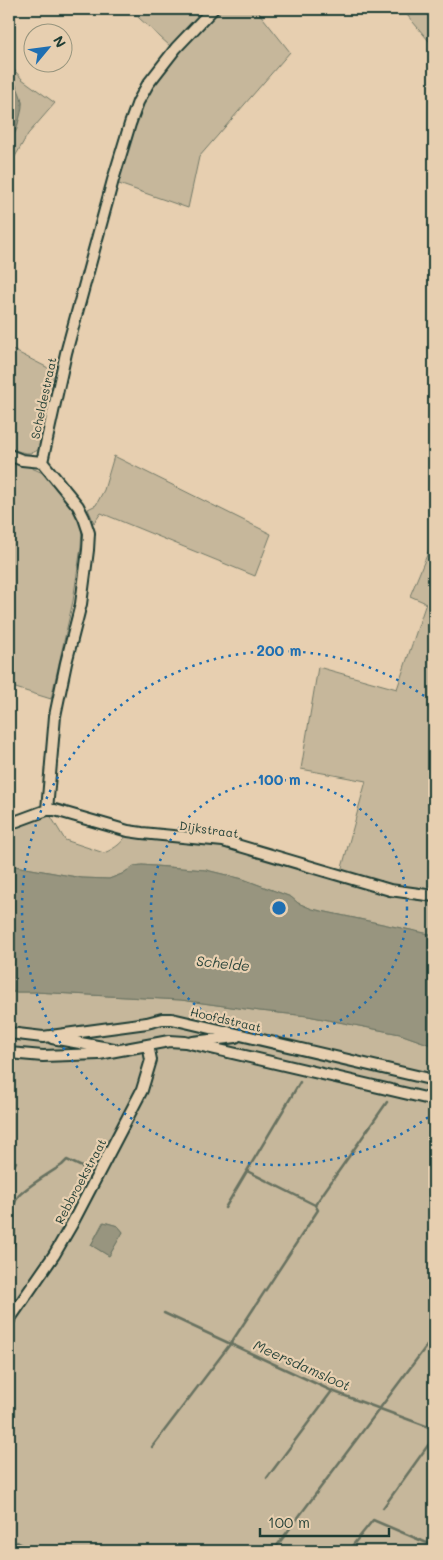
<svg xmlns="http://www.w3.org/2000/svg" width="443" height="1560" font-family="Mali,sans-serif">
  <rect width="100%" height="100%" fill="#e7cfb0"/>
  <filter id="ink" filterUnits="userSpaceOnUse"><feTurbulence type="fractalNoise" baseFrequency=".02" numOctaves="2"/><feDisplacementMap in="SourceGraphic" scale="10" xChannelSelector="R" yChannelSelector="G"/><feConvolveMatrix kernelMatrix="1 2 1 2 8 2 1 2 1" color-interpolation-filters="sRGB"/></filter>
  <g filter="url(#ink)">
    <path fill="#c6b79b" stroke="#727a68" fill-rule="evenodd" d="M129,9H205L170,46Z
      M220,9H256L290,52L199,157L188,208L116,183C123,162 128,139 137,117C154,75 187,40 220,9Z
      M402,9H434V47Z
      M9,64L22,79L55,103L28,134L9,167V144L17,129L22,103L13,79L9,74Z
      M9,348L56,372L39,449C30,457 19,451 9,448Z
      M114,456L271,534L255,576L101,513L94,523L88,509L96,505L104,490Z
      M9,458L43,473L75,513L82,528L81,547L73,601L51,699L9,686Z
      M434,538V708L433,719L434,722V935L312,909L298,903L291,897L243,879L206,870L142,865L134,866L122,874L109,879L82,878L9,865V818L11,823L47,810L65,840L104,853C116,848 124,842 128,831L223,841L340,875L366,781L301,769L318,667L397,689L426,603L410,596Z
      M9,992H35L181,1000L260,1011L308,1016L400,1034L434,1046V1096L329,1071L185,1039L170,1037L169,1040L107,1053L142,1050L148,1059L139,1088L58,1246L103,1174L145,1092L156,1046L169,1041L184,1043L328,1074L434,1100V1551H9V1330L47,1265L9,1320ZM103,1222L118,1226L123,1232L109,1256L91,1245Z"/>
    <path fill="#98957f" stroke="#687261" d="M9,74C14,80 21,94 22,102C23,114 14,134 9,144V124L14,105L9,89Z
      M9,865L82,878L109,879L122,874L134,866L142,865L206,870L243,879L291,897L298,903L312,909L434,935V1046L400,1034L308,1016L260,1011L181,1000L35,992H9Z
      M104,1222L118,1226L123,1232L109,1256L91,1245Z"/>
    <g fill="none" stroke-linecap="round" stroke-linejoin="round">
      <path stroke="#687261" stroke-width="2.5" d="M247,1171L300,1082
        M9,1176L16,1162
        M315,1205L387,1102
        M9,1256C22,1234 7,1217 17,1198C21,1190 53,1171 62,1165L67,1160L95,1173L96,1171
        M164,1313L332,1391L434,1429
        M152,1447L231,1343L318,1210L315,1205L247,1171L225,1208
        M267,1478L332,1391
        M383,1508L434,1437
        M10,1551L17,1542L34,1551
        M77,1551L78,1550L80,1551
        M273,1551L434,1336
        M348,1551L373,1520L434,1546"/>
      <defs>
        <path id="minor" d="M9,455L22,460L42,462
          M42,462L66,353L113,180L130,124L138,102L148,84L176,48L213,9
          M42,462L78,506L84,518L89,533L88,550L81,604L66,663L55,716L47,810
          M9,824L47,810H55L128,831L142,833L223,841L390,890L434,896
          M9,1033L43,1037L147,1023L162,1019H172L434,1080
          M52,1038L114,1049
          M193,1042L236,1037
          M9,1053L43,1056L99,1054L169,1041L185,1042L434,1100
          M9,1320L54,1255L72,1224L142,1090L151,1060L148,1045"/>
      </defs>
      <use href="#minor" stroke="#1f3d34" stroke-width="14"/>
      <use href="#minor" stroke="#e7cfb0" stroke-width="10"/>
    </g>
  </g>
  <g fill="none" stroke="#1f6fb2" stroke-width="2.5" stroke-dasharray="2.5 5">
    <circle cx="279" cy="908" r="128"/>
    <path d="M434 1113A257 257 0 1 1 434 703"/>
  </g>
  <g text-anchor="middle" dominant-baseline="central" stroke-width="4.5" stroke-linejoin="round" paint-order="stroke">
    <g font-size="12" fill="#1f3d34" stroke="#e7cfb0">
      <text transform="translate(43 398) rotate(-78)">Scheldestraat</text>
      <text transform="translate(209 829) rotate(8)">Dijkstraat</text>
      <text transform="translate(226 1019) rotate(13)">Hoofdstraat</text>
      <text transform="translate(80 1181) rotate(-62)">Rebbroekstraat</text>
    </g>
    <g font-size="14" font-style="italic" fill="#2b463c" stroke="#e7cfb0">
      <text transform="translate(223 963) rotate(6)">Schelde</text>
      <text transform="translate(302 1365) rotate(24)">Meersdamsloot</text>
    </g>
  </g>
  <circle cx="279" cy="908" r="8" fill="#1f6fb2" stroke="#e7cfb0" stroke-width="2.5"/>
  <g font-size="15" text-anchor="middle" font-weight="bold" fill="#1f6fb2" stroke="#e7cfb0" stroke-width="4.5" stroke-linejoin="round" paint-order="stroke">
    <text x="279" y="656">200 m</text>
    <text x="279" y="785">100 m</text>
  </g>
  <rect width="443" height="1560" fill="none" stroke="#e7cfb0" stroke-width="30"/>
  <rect x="15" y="15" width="413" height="1530" fill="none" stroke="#1f3d34" stroke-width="2" filter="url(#ink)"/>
  <g transform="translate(48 48) rotate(61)"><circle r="24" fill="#e7cfb0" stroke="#97957e"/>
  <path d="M0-4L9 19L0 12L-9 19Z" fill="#1f6fb2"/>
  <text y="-8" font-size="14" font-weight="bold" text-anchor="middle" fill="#1f3d34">N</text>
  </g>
  <path d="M260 1528v8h129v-8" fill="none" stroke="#1f3d34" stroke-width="2.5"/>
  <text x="268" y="1528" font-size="15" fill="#1f3d34" stroke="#e7cfb0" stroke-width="4" paint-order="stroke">100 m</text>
</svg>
